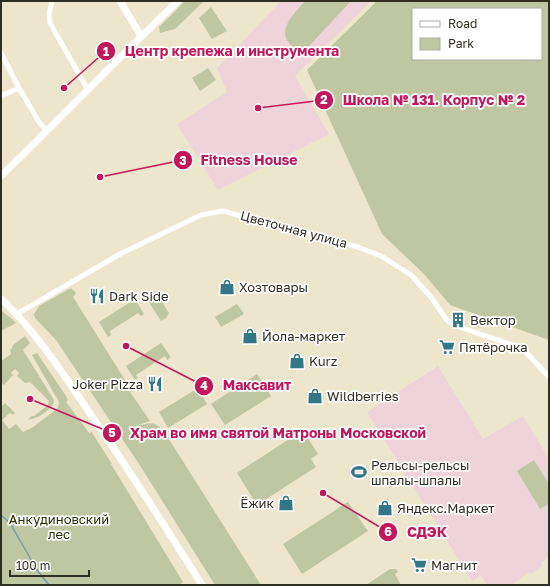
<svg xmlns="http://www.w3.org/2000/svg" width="550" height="586" font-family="'Golos Text',sans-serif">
  <rect width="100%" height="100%" fill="#ede6cc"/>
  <path fill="#eed4da" d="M281,1H371L295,76L329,134L218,190L177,124L227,92L217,68Z
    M438,366L483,439L523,416L549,459V556L541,563L542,566L531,574L529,572L512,585H487L481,575L472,581L367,412Z"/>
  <path fill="#bfc7a2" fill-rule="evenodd" d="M185,1H204L175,29L160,33L159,27Z
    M305,1H351L309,46L297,50C272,34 292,16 305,1Z
    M377,1H549V340L450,305L424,274L382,234L307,70ZM413,9H541V59H413Z
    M211,7L227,31L212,39L199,18Z
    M208,68L216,80L200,91L192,78Z
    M71,288L76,293L73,297L130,388L131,391L130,392L150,421L136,426C155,422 154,420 167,436L261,585H215L139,464L56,340L35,318L34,314L39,306Z
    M155,291L169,313L166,318L161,321L145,296L148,293Z
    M135,299L144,314L141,316L138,313L110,331L111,335L108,337L99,322Z
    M237,304L244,314L221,327L215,317Z
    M1,310C6,315 11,317 16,323L1,331Z
    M25,336L30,343L23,350L54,400C54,408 36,421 28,419L32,416H34L48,405L49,401L30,382L25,383L17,376L19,373L15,369L11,373L13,375L4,385L1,382V361L11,354L10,350L12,348L13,345Z
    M161,343L171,357L167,360L165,356L136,375L138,378L135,380L126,366Z
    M37,353L66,396L68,400L66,402L90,434L91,431L112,464H111L183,582L179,585H1V407L5,403L15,413L13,415L10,413L2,420L9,429L16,424L23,432L33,427L58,408L59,402L32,355Z
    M257,374L271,396L225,425L211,404Z
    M198,388L207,404L168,428L159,412Z
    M303,430L318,454L311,459L316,467L257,505L237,473Z
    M534,460L549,484V504L540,509L517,471Z
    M348,502L368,531L302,574L283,544Z
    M390,569H396L398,572L395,574L401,585H366Z"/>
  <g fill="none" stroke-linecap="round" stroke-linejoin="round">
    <path stroke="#729cb2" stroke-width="1.5" d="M1,515L10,523L37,570L49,585"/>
    <path stroke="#fff" stroke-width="5" d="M52,1L49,14L50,23L88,90
      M1,53L19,88L39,122L47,131
      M1,96L19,88
      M17,314L120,254L201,215L223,211L358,247L381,256L411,275L431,297L446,319L453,325L516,346L524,350L549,377"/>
    <path stroke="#fff" stroke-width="7" d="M120,1L141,36
      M1,176C61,118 118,58 178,1
      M1,299C36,331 61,371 87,409C127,467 165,526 202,585"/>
  </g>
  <defs>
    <symbol id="shop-bare" viewBox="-9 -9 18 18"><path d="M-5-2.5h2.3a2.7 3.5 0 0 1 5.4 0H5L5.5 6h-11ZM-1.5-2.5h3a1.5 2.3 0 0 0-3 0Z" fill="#337786" stroke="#fff" stroke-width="2.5" paint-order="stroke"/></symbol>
    <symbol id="restaurant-bare" viewBox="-9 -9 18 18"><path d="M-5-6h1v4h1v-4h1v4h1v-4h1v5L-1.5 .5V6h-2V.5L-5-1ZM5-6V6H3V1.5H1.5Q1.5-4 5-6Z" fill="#337786" stroke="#fff" stroke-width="2.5" paint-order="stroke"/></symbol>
    <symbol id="building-bare" viewBox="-9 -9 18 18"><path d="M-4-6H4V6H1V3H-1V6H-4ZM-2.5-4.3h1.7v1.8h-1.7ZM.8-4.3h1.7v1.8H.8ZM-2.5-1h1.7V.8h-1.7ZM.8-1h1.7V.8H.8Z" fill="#337786" stroke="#fff" stroke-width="2.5" paint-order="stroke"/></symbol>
    <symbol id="supermarket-bare" viewBox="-9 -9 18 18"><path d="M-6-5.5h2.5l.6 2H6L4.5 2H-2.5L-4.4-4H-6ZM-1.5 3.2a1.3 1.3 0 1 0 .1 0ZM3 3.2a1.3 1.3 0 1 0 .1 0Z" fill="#337786" stroke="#fff" stroke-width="2.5" paint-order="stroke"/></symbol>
    <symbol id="stadium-bare" viewBox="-9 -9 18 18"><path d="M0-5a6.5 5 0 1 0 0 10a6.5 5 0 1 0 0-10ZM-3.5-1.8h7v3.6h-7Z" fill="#337786" stroke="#fff" stroke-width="2.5" paint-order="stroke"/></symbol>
  </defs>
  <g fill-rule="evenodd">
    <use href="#shop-bare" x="216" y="276" width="22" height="22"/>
    <use href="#restaurant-bare" x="86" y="285" width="22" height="22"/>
    <use href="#building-bare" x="447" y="309" width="22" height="22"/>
    <use href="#shop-bare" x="239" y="325" width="22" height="22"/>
    <use href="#supermarket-bare" x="436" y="336" width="22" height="22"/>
    <use href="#shop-bare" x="286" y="350" width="22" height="22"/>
    <use href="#restaurant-bare" x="144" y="373" width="22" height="22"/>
    <use href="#shop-bare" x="304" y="385" width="22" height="22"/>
    <use href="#stadium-bare" x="348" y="461" width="22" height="22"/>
    <use href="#shop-bare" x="275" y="492" width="22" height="22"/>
    <use href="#shop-bare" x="374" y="497" width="22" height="22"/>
    <use href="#supermarket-bare" x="408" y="554" width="22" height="22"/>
  </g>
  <g text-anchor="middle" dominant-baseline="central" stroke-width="3.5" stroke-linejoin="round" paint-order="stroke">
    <g font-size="13" fill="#302d23" stroke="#fff">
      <text transform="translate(294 229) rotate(15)">Цветочная улица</text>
    </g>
    <g font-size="13" fill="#302d23" stroke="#fff" text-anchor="start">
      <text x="239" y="287">Хозтовары</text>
      <text x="109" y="296">Dark Side</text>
      <text x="470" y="320">Вектор</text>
      <text x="262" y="336">Йола-маркет</text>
      <text x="459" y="347">Пятёрочка</text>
      <text x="309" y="361">Kurz</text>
      <text x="143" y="384" text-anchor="end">Joker Pizza</text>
      <text x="327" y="396">Wildberries</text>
      <text x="371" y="465">Рельсы-рельсы<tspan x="371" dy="15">шпалы-шпалы</tspan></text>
      <text x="274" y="503" text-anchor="end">Ёжик</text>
      <text x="397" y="508">Яндекс.Маркет</text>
      <text x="431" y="565">Магнит</text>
    </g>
    <g font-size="13" fill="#293000" stroke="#fff">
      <text x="59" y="519">Анкудиновский<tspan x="59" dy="15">лес</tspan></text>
    </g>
  </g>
  <path fill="none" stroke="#c2185b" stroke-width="1.5" d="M64 88L106 51M258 108L324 100M100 177L183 160M126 346L204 386M30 399L112 433M323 493L388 532"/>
  <g fill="#c2185b" stroke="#fff" stroke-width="1.5">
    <circle cx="64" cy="88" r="4"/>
    <circle cx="258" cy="108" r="4"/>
    <circle cx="100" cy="177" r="4"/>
    <circle cx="126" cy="346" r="4"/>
    <circle cx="30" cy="399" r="4"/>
    <circle cx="323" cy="493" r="4"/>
    <circle cx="106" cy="51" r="10"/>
    <circle cx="324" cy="100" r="10"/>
    <circle cx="183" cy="160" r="10"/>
    <circle cx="204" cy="386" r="10"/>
    <circle cx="112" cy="433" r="10"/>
    <circle cx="388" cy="532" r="10"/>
  </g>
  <g font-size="12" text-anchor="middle" font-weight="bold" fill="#fff">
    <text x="106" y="56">1</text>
    <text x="324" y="104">2</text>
    <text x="183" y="165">3</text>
    <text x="204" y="390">4</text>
    <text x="112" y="437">5</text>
    <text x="388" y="536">6</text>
  </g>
  <g font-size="14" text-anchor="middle" font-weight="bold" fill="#c2185b" stroke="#fff" stroke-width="3.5" stroke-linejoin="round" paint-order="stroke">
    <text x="232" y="56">Центр крепежа и инструмента</text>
    <text x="434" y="105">Школа № 131. Корпус № 2</text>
    <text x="249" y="165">Fitness House</text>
    <text x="257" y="390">Максавит</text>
    <text x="278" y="438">Храм во имя святой Матроны Московской</text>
    <text x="427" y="537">СДЭК</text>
  </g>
  <rect width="550" height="586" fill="none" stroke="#302d23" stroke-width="4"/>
  <rect x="412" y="8" width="130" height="52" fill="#ffffff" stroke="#acaba7"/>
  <rect x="420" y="21" width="20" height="6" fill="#ffffff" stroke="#acaba7"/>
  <text x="448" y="28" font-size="12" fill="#302d23">Road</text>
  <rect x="420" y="38" width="20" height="12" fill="#bfc7a2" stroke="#acaba7"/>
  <text x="448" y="48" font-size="12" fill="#302d23">Park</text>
  <path d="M10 570v6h79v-6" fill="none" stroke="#302d23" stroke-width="2"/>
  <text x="16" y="570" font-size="12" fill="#302d23" stroke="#ffffff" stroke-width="3" paint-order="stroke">100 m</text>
</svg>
